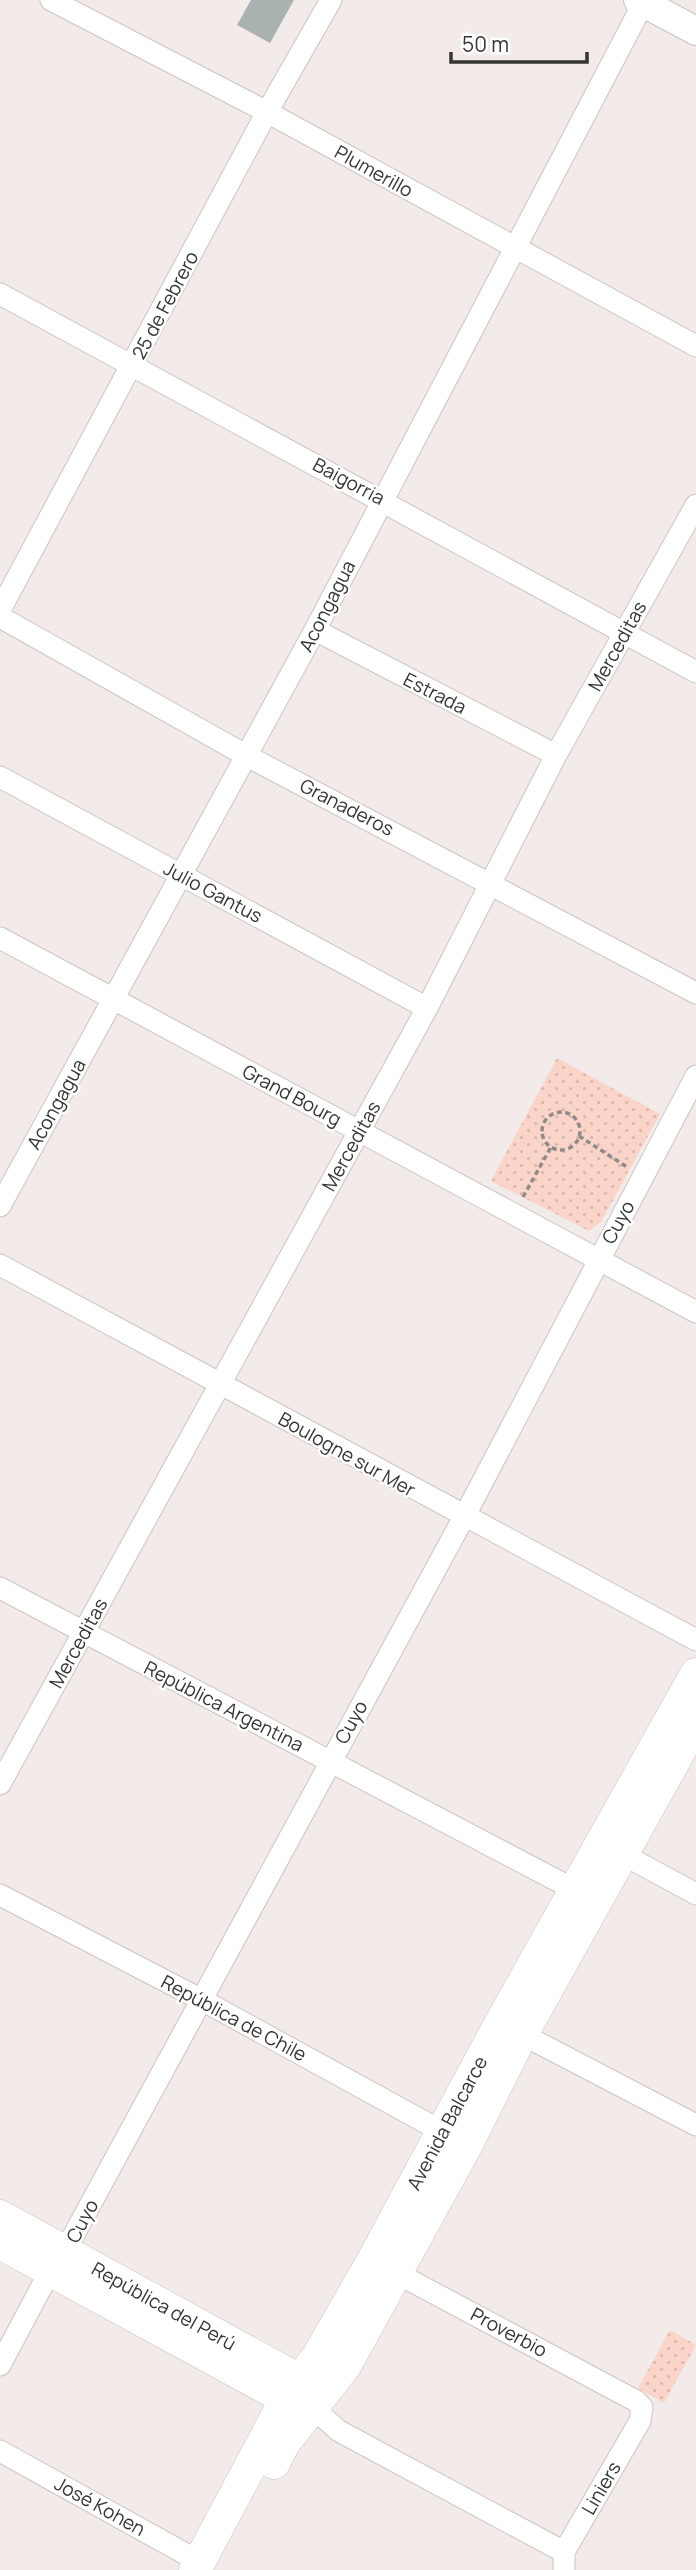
<svg xmlns="http://www.w3.org/2000/svg" width="696" height="2570" font-family="Manrope,sans-serif">
  <defs>
    <pattern id="grass-dots" width="8" height="8" patternUnits="userSpaceOnUse" patternTransform="scale(1.75)"><rect width="8" height="8" fill="#fbd4c9"/><path d="M2 2h.1M6 6h.1" fill="none" stroke="#d8b7ad" stroke-width="1.8" stroke-linecap="round"/></pattern>
  </defs>
  <rect width="100%" height="100%" fill="#f3ebe9"/>
  <path fill="url(#grass-dots)" d="M557,1058L660,1114L601,1222L589,1231L491,1181Z
    M670,2330L696,2345L664,2403L638,2388Z"/>
  <path fill="#a9b2b1" d="M251,0H294L270,43L237,25Z"/>
  <g fill="none" stroke-linecap="round" stroke-linejoin="round">
    <defs>
      <path id="minor" d="M51,0L267,112L696,346
        M0,294L696,672
        M0,610L267,112L331,0
        M0,617L247,756L696,993
        M315,630L556,755
        M0,777L427,1008
        M0,938L696,1312
        M0,1206L315,630L645,0
        M0,1265L696,1640
        M0,1588L575,1890L588,1892
        M0,1784L427,1008L556,755L696,505
        M613,1849L696,1894
        M0,1895L202,2000L452,2137
        M512,2029L696,2125
        M387,2268L636,2401L642,2407L640,2421L564,2552V2570
        M0,2365L50,2271L65,2251L464,1517L696,1076
        M312,2407L339,2431L564,2552
        M0,2451L200,2562"/>
      <path id="tertiary" d="M638,0L696,31"/>
      <path id="secondary" d="M0,2216L299,2380L310,2388L312,2407L270,2390L0,2243
        M274,2463L284,2443L345,2366L466,2146L521,2036L696,1722
        M195,2570L286,2399L318,2356L372,2262L501,2022L696,1674"/>
    </defs>
    <use href="#minor" stroke="#cbc4c1" stroke-width="23"/>
    <use href="#tertiary" stroke="#cbc4c1" stroke-width="30"/>
    <use href="#secondary" stroke="#cbc4c1" stroke-width="33"/>
    <path stroke="#908b8a" stroke-width="3.5" stroke-dasharray="5 3.5" stroke-linecap="butt" d="M542 1131a19 19 0 1 1 38 0a19 19 0 1 1-38 0Z
      M579,1136L627,1167
      M523,1197L551,1147"/>
    <use href="#minor" stroke="#fff" stroke-width="21"/>
    <use href="#tertiary" stroke="#fff" stroke-width="28"/>
    <use href="#secondary" stroke="#fff" stroke-width="32"/>
  </g>
  <g text-anchor="middle" dominant-baseline="central" stroke-width="5" stroke-linejoin="round" paint-order="stroke">
    <g font-size="19" fill="#373434" stroke="#fff">
      <text transform="translate(374 171) rotate(29)">Plumerillo</text>
      <text transform="translate(165 305) rotate(-62)">25 de Febrero</text>
      <text transform="translate(349 481) rotate(28)">Baigorria</text>
      <text transform="translate(327 606) rotate(-63)">Acongagua</text>
      <text transform="translate(617 646) rotate(-61)">Merceditas</text>
      <text transform="translate(435 693) rotate(27)">Estrada</text>
      <text transform="translate(347 807) rotate(27)">Granaderos</text>
      <text transform="translate(213 892) rotate(28)">Julio Gantus</text>
      <text transform="translate(292 1095) rotate(28)">Grand Bourg</text>
      <text transform="translate(56 1104) rotate(-61)">Acongagua</text>
      <text transform="translate(351 1146) rotate(-61)">Merceditas</text>
      <text transform="translate(618 1222) rotate(-61)">Cuyo</text>
      <text transform="translate(347 1454) rotate(29)">Boulogne sur Mer</text>
      <text transform="translate(78 1643) rotate(-61)">Merceditas</text>
      <text transform="translate(224 1706) rotate(27)">República Argentina</text>
      <text transform="translate(351 1722) rotate(-61)">Cuyo</text>
      <text transform="translate(234 2018) rotate(28)">República de Chile</text>
      <text transform="translate(447 2123) rotate(-62)">Avenida Balcarce</text>
      <text transform="translate(82 2221) rotate(-62)">Cuyo</text>
      <text transform="translate(164 2306) rotate(29)">República del Perú</text>
      <text transform="translate(509 2332) rotate(28)">Proverbio</text>
      <text transform="translate(601 2488) rotate(-60)">Liniers</text>
      <text transform="translate(100 2506) rotate(29)">José Kohen</text>
    </g>
  </g>
  <path d="M451 52v10h136v-10" fill="none" stroke="#373434" stroke-width="3.5"/>
  <text x="462" y="52" font-size="21" fill="#373434" stroke="#ffffff" stroke-width="5" paint-order="stroke">50 m</text>
</svg>
